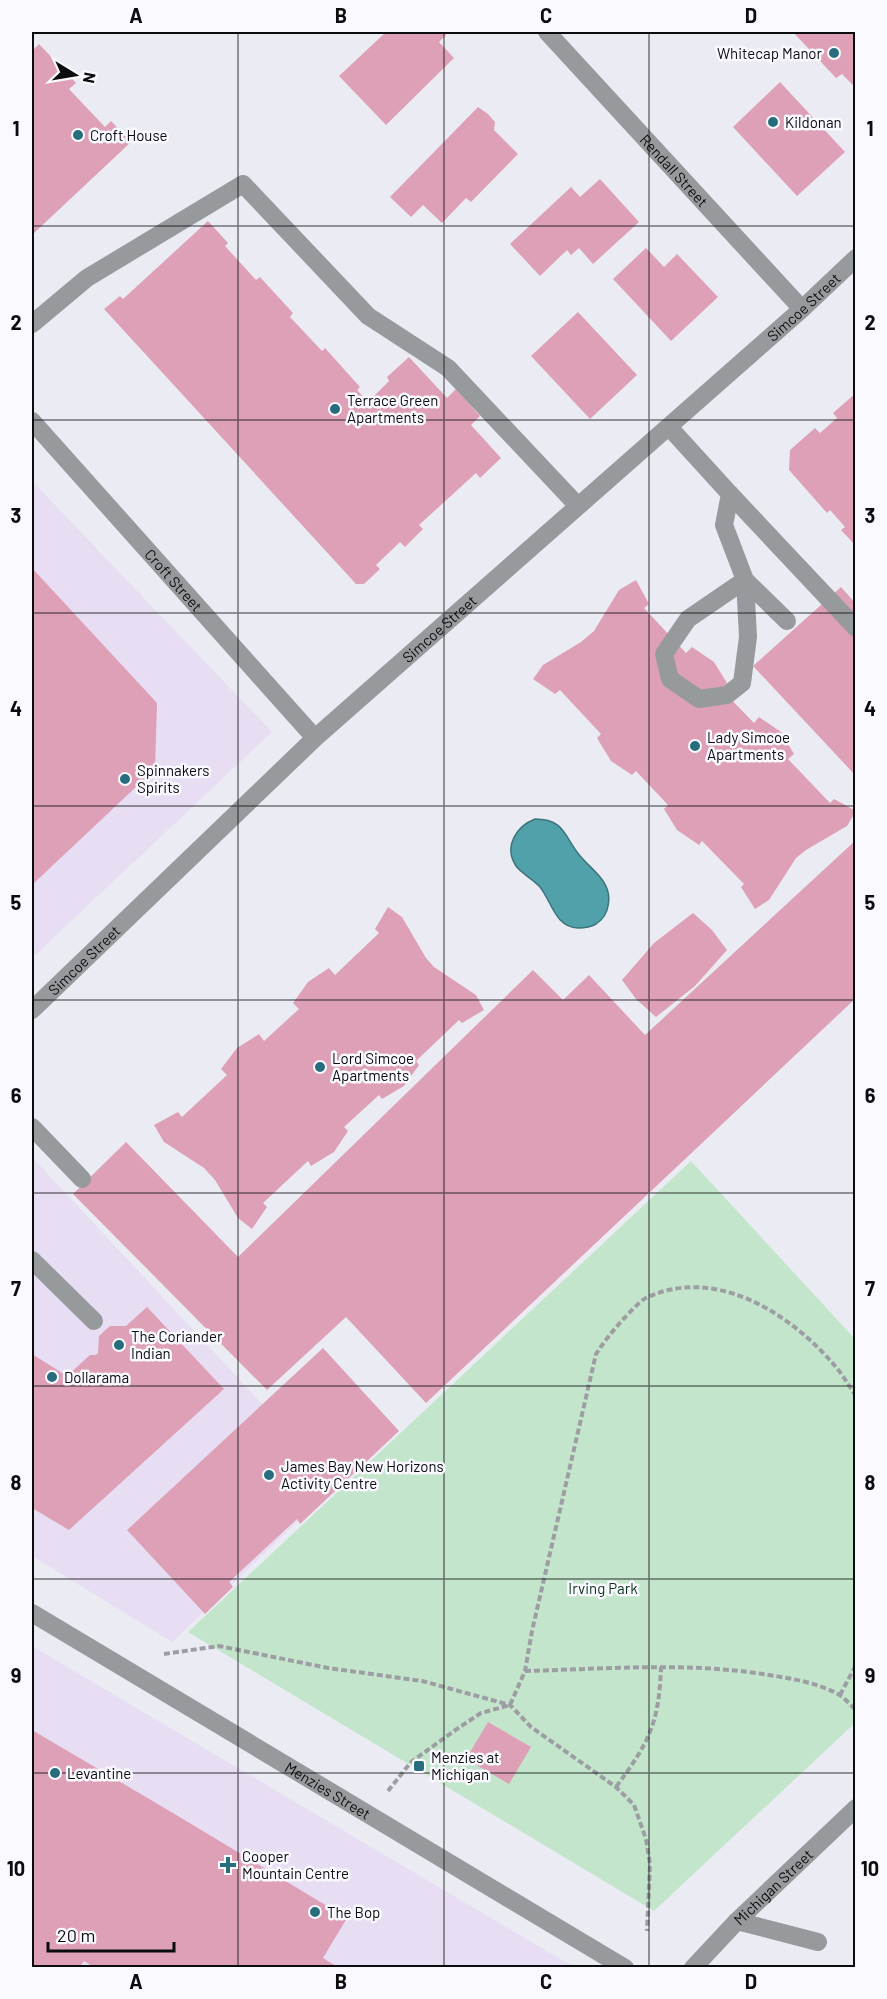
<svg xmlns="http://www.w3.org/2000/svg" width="887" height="1999" font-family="Barlow,sans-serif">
  <rect width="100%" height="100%" fill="#ebecf3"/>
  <path fill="#e7def4" d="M32,481L272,732L32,958Z
    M32,1157L337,1484L172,1642L32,1556Z
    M32,1646L567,1963L589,1967L32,1968Z"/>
  <path fill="#c3e5cb" d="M691,1161L855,1339V1723L654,1911L188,1632Z"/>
  <path fill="#51a1ab" stroke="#3c747c" stroke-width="1.5" d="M535,819C566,819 564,838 581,857C594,872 613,883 608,906C607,913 602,920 596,924C591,927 584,928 578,928C555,927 552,902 540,887C533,879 522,874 516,866C503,846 517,826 535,819Z"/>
  <path fill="#dea0b6" d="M386,32H442L446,35L439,42L454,58L386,125L339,76Z
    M793,32H856V88L842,74L836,78Z
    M39,44L76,83L69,89L105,127L111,121L131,142L33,234L32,232V51Z
    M780,82L845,152L797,196L733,127Z
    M478,107L488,114L495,122L494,130L518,154L471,202L466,198L442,223L423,205L411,217L390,197Z
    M600,179L639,222L593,264L579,248L571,255L567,250L540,276L510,244L571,187L580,197Z
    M208,221L228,243L225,246L256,280L260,277L293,313L290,317L322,351L325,348L360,387L357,390L368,402L389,381L387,377L409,357L447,398L456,389L480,416L471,425L501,458L480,478L476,473L419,525L423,529L405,547L400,542L376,565L380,569L364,584H356L104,309L120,296L123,299Z
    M646,248L664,267L677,254L718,297L671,341L613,279Z
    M578,312L637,375L590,419L531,356Z
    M856,393V546L841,530L845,527L830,510L827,513L789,470L790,450L815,428L820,433L837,418L833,413Z
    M32,568L157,703L155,769L32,885Z
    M636,580L649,604L644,608L686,653L692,647L714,662L727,683L721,689L754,723L759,717L781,732L794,754L788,759L830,803L834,799L856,811L847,826L806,850L796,858L769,900L755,909L741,887L744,884L702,841L699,845L677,830L664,809L668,805L636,771L632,775L611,761L597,738L601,734L560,690L555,694L533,679L543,665L581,642L594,631L619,590Z
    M841,587L856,604V776L753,666Z
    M856,840V998L426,1403L346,1317L267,1390L73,1194L126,1142L238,1257L533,970L563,1000L589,975L645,1035Z
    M388,907L402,917L426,958L434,967L476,995L484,1010L462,1023L459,1020L416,1061L419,1065L404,1086L382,1099L379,1095L344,1127L348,1131L334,1152L311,1166L308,1161L263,1203L267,1207L252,1229L238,1218L215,1180L204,1168L164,1142L154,1125L178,1112L182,1117L227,1075L221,1069L237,1048L259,1034L264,1041L299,1009L293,1003L308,982L329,968L335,975L379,933L375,929Z
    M693,913L712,930L727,950L695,986L656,1017L636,999L622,980L654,943Z
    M147,1307L224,1389L69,1530L32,1508V1354L67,1376L90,1355H96L98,1353L99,1336L110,1326H126Z
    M323,1348L399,1431L300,1524L297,1519L229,1582L233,1587L205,1614L127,1530Z
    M488,1722L531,1747L509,1784L466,1759Z
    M32,1730L173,1813L347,1918L323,1958L339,1968H95L84,1961L79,1968H32Z"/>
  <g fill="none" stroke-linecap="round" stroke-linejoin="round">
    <path stroke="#9d9ea3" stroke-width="4" stroke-dasharray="6 3" stroke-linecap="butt" d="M164,1654L219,1646L328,1668L422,1681L510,1705L531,1727L616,1787L634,1805L646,1839L650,1864L647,1931
      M525,1671C604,1669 685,1662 763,1674C788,1678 816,1682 838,1694C845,1698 850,1705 856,1710
      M840,1695L856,1665
      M616,1787C649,1742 659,1724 661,1667
      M388,1791L411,1762L454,1731L481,1713L510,1705L525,1671L532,1631L596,1354C608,1336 619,1323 634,1308C638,1304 643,1299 648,1297C717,1266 791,1314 835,1366C843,1375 849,1386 856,1396"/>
    <g stroke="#979a9c" stroke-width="18">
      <path id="s1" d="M547,32L802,309"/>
      <path d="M32,324L87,278L243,184L368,316L448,368L578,506"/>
      <path id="s2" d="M32,421L315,738"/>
      <path d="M669,427L730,494L724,525L745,580L787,621"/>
      <path d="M730,494L856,628"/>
      <path d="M745,580L748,637L742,683L727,695L699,699L670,679L664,654L688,619Z"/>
      <path id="s3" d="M32,1010L315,738L802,309L856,258"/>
      <path d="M32,1127L82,1179"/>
      <path d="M32,1260L94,1321"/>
      <path id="s4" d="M32,1613L625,1968"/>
      <path d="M737,1921L818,1942"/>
      <path id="s5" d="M693,1968L737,1921L856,1808"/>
    </g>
  </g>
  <path fill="none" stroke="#0b0c0e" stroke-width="1.5" stroke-opacity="0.55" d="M238,32V1968M444,32V1968M649,32V1968M32,226H856M32,420H856M32,613H856M32,806H856M32,1000H856M32,1193H856M32,1386H856M32,1579H856M32,1773H856"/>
  <g fill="#286d7d" stroke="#f9f9ff" stroke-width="2">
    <circle cx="834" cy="53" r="6"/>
    <circle cx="773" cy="122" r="6"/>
    <circle cx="78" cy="135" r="6"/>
    <circle cx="335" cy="409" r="6"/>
    <circle cx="695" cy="746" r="6"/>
    <circle cx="125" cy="779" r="6"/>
    <circle cx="320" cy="1067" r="6"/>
    <circle cx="119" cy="1345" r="6"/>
    <circle cx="52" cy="1377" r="6"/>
    <circle cx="269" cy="1475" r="6"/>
    <rect x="413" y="1760" width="12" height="12" rx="3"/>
    <circle cx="55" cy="1773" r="6"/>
    <path d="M225 1856h6v6h6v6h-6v6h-6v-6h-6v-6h6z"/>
    <circle cx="315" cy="1912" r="6"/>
  </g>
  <g text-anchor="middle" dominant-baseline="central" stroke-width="5" stroke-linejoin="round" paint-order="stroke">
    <g font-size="15" fill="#0b0c0e" stroke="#f9f9ff" text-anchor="start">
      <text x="822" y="53" text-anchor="end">Whitecap Manor</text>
      <text x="785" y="122">Kildonan</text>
      <text x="90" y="135">Croft House</text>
      <text x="347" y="400">Terrace Green<tspan x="347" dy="17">Apartments</tspan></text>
      <text x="707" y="737">Lady Simcoe<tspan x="707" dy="17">Apartments</tspan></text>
      <text x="137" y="770">Spinnakers<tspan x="137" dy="17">Spirits</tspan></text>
      <text x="332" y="1058">Lord Simcoe<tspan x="332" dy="17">Apartments</tspan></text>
      <text x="131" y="1336">The Coriander<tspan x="131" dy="17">Indian</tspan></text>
      <text x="64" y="1377">Dollarama</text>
      <text x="281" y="1466">James Bay New Horizons<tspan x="281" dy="17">Activity Centre</tspan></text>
      <text x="431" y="1757">Menzies at<tspan x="431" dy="17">Michigan</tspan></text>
      <text x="67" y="1773">Levantine</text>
      <text x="242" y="1856">Cooper<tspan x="242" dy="17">Mountain Centre</tspan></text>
      <text x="327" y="1912">The Bop</text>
    </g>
    <g font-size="15" fill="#0b0c0e" stroke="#f9f9ff">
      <text stroke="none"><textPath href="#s1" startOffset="188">Rendall Street</textPath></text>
      <text stroke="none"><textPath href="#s3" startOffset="1044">Simcoe Street</textPath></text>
      <text stroke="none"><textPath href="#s2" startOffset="213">Croft Street</textPath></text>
      <text stroke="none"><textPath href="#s3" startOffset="558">Simcoe Street</textPath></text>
      <text stroke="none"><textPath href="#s3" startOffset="72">Simcoe Street</textPath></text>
      <text stroke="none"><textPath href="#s4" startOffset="345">Menzies Street</textPath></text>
      <text stroke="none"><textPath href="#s5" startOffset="114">Michigan Street</textPath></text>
    </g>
    <g font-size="15" fill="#0b341a" stroke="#f9f9ff">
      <text x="603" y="1588">Irving Park</text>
    </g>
  </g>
  <rect width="887" height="1999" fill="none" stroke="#f9f9ff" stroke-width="66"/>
  <g transform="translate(75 75) rotate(101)" stroke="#f9f9ff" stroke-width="4.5" paint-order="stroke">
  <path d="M0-4.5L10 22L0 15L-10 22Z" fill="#0b0c0e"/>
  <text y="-9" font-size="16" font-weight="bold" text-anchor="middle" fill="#0b0c0e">N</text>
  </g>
  <path d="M48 1942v9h126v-9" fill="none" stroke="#0b0c0e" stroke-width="3"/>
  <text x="57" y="1942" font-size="18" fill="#0b0c0e" stroke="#f9f9ff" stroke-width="4.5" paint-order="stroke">20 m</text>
  <rect x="33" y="33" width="821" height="1933" fill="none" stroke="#0b0c0e" stroke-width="2"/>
  <g font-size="20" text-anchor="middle" font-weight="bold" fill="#0b0c0e">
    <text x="136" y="23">A</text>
    <text x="341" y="23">B</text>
    <text x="546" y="23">C</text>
    <text x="751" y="23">D</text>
    <text x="16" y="136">1</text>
    <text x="870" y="136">1</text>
    <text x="16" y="330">2</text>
    <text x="870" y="330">2</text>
    <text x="16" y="523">3</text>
    <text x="870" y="523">3</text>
    <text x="16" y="716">4</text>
    <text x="870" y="716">4</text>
    <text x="16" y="910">5</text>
    <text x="870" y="910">5</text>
    <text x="16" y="1103">6</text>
    <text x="870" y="1103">6</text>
    <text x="16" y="1296">7</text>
    <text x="870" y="1296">7</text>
    <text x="16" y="1490">8</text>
    <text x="870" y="1490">8</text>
    <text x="16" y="1683">9</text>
    <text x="870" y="1683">9</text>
    <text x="16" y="1876">10</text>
    <text x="870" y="1876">10</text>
    <text x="136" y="1989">A</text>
    <text x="341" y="1989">B</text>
    <text x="546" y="1989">C</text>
    <text x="751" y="1989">D</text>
  </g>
</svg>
